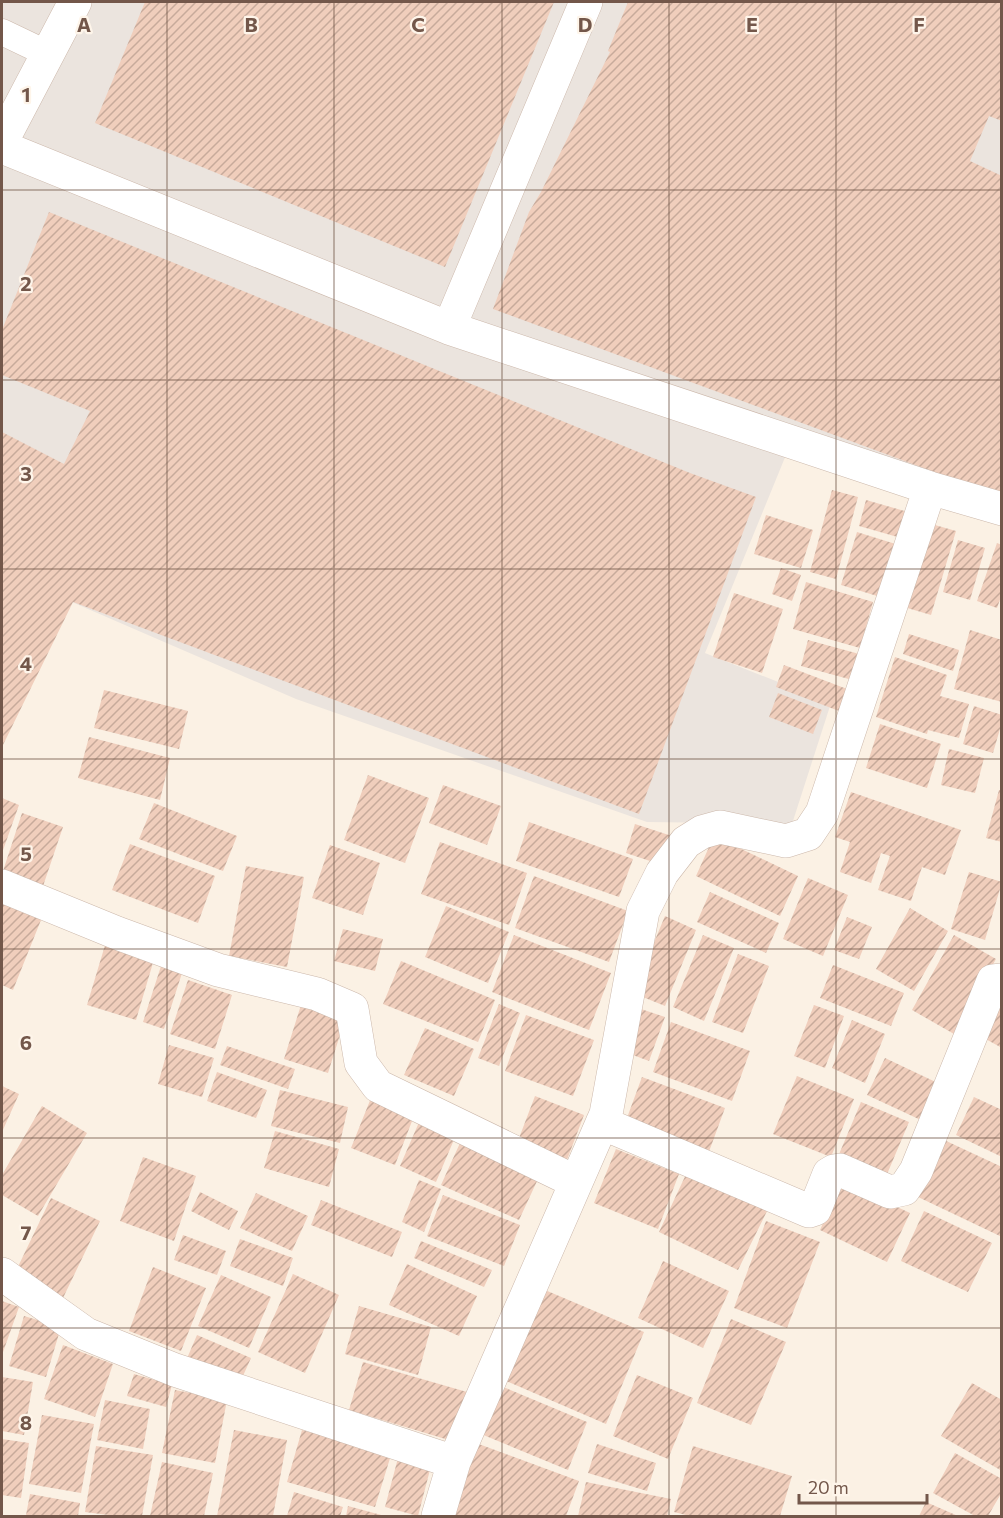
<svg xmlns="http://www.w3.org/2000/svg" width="1003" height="1518" font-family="Commissioner,sans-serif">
  <defs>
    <pattern id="building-hatch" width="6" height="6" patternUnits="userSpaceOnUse" patternTransform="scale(1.5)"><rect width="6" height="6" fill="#f0cebc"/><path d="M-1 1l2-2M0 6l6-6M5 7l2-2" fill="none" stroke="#c7aa9b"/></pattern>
  </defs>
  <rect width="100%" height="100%" fill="#fbf1e4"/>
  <path fill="#ebe4de" d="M2,2H1001V503L797,428L705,653L831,703L792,824L647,822L296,699L58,596L2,723Z"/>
  <path fill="url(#building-hatch)" d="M145,2H554L445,267L95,123Z
    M628,2H1002V121L989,116L970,161L1002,176V497L493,309L529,212L541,192L610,52L608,51Z
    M49,212L690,473L756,497L639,814L73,602L2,747V432L64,464L90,411L2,375V330Z
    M832,490L858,497L836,579L810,572Z
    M866,500L908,512L901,538L859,526Z
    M766,515L813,530L801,568L754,554Z
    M928,523L956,531L931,615L904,607Z
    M857,532L902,546L887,599L841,585Z
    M958,540L985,548L970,600L943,592Z
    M997,543L1002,545V594L997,608L977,601Z
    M781,568L801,575L792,601L772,594Z
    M806,582L873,602L860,648L793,629Z
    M734,593L783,609L762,673L713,657Z
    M970,630L1002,640V702L954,689Z
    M909,634L959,650L953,671L903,654Z
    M808,640L863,655L856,681L801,666Z
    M895,657L947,675L940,696L969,704L959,738L928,730L927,734L876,717Z
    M784,665L847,689L839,711L776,687Z
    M104,690L188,711L179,749L94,728Z
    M778,693L822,710L813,734L769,717Z
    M974,706L1002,715V722L993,753L963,744Z
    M880,724L941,744L927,788L866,768Z
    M89,737L170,758L160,800L78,778Z
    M949,749L984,758L975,793L941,785Z
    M368,775L429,798L405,863L344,840Z
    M443,785L501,806L487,845L429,823Z
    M999,790H1002V842L986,838Z
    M851,792L961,830L945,875L922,867L911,901L878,890L890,856L881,853L871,883L840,872L850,842L835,837Z
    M2,798L19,805L2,853Z
    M154,803L237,836L223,871L139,839Z
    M22,813L63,827L42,889L2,874Z
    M529,822L633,859L619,897L516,861Z
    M635,824L675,837L665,866L626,853Z
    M714,836L798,876L780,916L696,876Z
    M440,842L527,873L509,925L421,894Z
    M130,844L215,876L198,923L112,890Z
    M330,845L380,863L363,915L312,898Z
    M246,866L304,877L287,967L229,956Z
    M969,872L1002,882L985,940L951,929Z
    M534,876L628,911L609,962L515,928Z
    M808,878L848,895L823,956L783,939Z
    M710,892L779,923L766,953L697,922Z
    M2,898L43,915L13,990L2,985Z
    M446,906L509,932L488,983L425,957Z
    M910,908L948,931L914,991L876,969Z
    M665,916L696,930L665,1006L633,993Z
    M847,917L872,927L859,959L834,950Z
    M343,929L383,939L375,971L334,961Z
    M514,935L611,973L589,1030L492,992Z
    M703,935L734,948L704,1021L673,1007Z
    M954,935L996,959L954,1034L912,1010Z
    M106,942L155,956L136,1020L87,1005Z
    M738,954L769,966L743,1033L712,1022Z
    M401,961L495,1000L478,1042L383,1004Z
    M833,965L904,993L891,1026L820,998Z
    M161,966L182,973L164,1029L143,1022Z
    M188,980L232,995L215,1049L170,1034Z
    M499,1004L520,1013L499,1066L478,1058Z
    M1002,1004V1048L982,1037Z
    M301,1005L345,1019L328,1073L284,1059Z
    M814,1005L844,1016L825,1068L794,1056Z
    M638,1008L665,1017L649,1061L622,1051Z
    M526,1015L594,1040L573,1096L505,1071Z
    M852,1020L885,1034L865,1083L832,1068Z
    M671,1022L750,1051L732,1101L653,1072Z
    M425,1028L474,1049L454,1096L404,1075Z
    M169,1045L214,1058L202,1097L158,1084Z
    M227,1046L295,1069L288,1089L220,1065Z
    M885,1058L942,1085L925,1122L867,1095Z
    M217,1072L267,1090L256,1118L207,1101Z
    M797,1076L854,1099L831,1157L773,1134Z
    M642,1077L725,1108L707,1157L624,1126Z
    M2,1086L19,1094L2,1132Z
    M280,1090L348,1107L340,1143L271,1126Z
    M535,1096L584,1115L565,1165L516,1146Z
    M974,1097L1002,1110V1157L956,1135Z
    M371,1098L414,1116L395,1165L351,1148Z
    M861,1102L909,1122L885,1179L837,1159Z
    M42,1106L87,1133L38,1216L2,1195V1175Z
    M420,1120L456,1135L436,1182L400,1166Z
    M275,1131L339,1149L329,1187L264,1168Z
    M942,1139L1002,1167V1237L916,1196Z
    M460,1143L538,1179L519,1220L441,1185Z
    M616,1149L679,1174L658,1229L594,1203Z
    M143,1157L196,1176L174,1241L120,1221Z
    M689,1168L769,1207L738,1270L659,1232Z
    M419,1180L441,1189L424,1232L402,1222Z
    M842,1181L910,1213L887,1262L820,1230Z
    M200,1192L238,1211L229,1230L191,1211Z
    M256,1193L308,1216L292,1251L240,1228Z
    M443,1195L520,1225L504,1266L427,1236Z
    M51,1198L100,1221L63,1298L14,1275Z
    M321,1200L402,1232L392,1257L311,1225Z
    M924,1211L992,1243L968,1292L901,1261Z
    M766,1221L820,1242L787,1328L734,1308Z
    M183,1235L226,1251L217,1275L174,1260Z
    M240,1239L293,1258L283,1286L230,1266Z
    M421,1241L492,1270L484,1287L414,1258Z
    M663,1261L729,1291L703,1348L638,1318Z
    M407,1264L477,1296L459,1336L389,1305Z
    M153,1267L206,1288L181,1351L129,1331Z
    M293,1274L339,1295L305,1373L258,1352Z
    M221,1275L271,1297L249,1348L198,1326Z
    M545,1290L644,1332L606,1424L506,1381Z
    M2,1301L19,1307L2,1355Z
    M359,1306L431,1327L418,1375L345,1354Z
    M24,1316L61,1327L46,1377L9,1366Z
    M731,1319L786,1342L751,1425L697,1403Z
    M197,1335L251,1358L238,1387L185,1363Z
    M63,1345L113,1364L95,1417L44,1399Z
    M363,1362L467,1392L452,1441L349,1410Z
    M134,1374L172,1385L166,1407L127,1396Z
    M637,1375L693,1398L668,1459L613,1436Z
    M2,1377L33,1382L24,1435L2,1431Z
    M972,1383L1002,1400V1471L941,1436Z
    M501,1386L587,1422L568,1470L481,1434Z
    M175,1390L227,1400L215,1463L162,1453Z
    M105,1400L150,1409L143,1449L97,1440Z
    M42,1415L94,1424L81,1493L29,1484Z
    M234,1430L287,1440L273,1516H217Z
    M302,1430L391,1455L375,1507L287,1482Z
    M2,1439L29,1443L21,1498L2,1495Z
    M476,1443L579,1481L566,1516H449Z
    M597,1444L656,1463L647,1491L588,1473Z
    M96,1446L153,1455L142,1516H116L85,1512Z
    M693,1446L792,1476L780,1516H690L674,1512Z
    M955,1453L1002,1479V1492L988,1516H975L933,1493Z
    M398,1458L431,1466L418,1516L385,1507Z
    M162,1462L213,1473L204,1516H150Z
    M586,1482L671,1499L667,1516H578Z
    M294,1492L343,1507L340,1516H287Z
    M30,1494L80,1503L78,1516L26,1515Z
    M926,1502L958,1516H919Z
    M348,1506L385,1516H346Z"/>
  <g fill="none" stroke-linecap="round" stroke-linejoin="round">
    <defs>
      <path id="lane" d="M2,32L48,54"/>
      <path id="street" d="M2,141L75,2
        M2,147L449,328L930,488L1002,509
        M449,328L586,2
        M2,886L117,933L218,970L317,994L352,1009L361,1063L378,1086L576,1182
        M602,1123L809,1211L815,1209L829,1174L834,1171L840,1170L890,1192L904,1189L916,1171L993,981L1002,980
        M2,1274L86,1334L175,1370L454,1462
        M438,1516L454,1462L606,1114L643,911L662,873L686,842L702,832L720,827L786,841L808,834L822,813L930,488"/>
    </defs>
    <use href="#lane" stroke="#ccb8ab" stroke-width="27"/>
    <use href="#street" stroke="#ccb8ab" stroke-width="34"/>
    <use href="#lane" stroke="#fff" stroke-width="26"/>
    <use href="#street" stroke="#fff" stroke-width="33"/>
  </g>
  <path fill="none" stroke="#73574a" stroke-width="1.5" stroke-opacity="0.55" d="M167,2V1516M334,2V1516M502,2V1516M669,2V1516M836,2V1516M2,190H1002M2,380H1002M2,569H1002M2,759H1002M2,949H1002M2,1138H1002M2,1328H1002"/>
  <g font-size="20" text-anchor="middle" font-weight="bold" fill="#73574a" stroke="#fef5ea" stroke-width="4.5" stroke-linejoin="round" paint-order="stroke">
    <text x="84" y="32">A</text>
    <text x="251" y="32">B</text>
    <text x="418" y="32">C</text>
    <text x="585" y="32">D</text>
    <text x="752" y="32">E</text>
    <text x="919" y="32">F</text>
    <text x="26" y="102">1</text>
    <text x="26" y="291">2</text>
    <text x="26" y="481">3</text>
    <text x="26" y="671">4</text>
    <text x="26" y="861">5</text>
    <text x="26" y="1050">6</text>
    <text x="26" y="1240">7</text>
    <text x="26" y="1430">8</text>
  </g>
  <rect width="1003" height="1518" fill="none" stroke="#73574a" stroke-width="6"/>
  <path d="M799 1494v9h128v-9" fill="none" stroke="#73574a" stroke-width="3"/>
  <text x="808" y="1494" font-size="18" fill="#73574a" stroke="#fef5ea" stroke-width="4.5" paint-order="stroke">20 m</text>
</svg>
